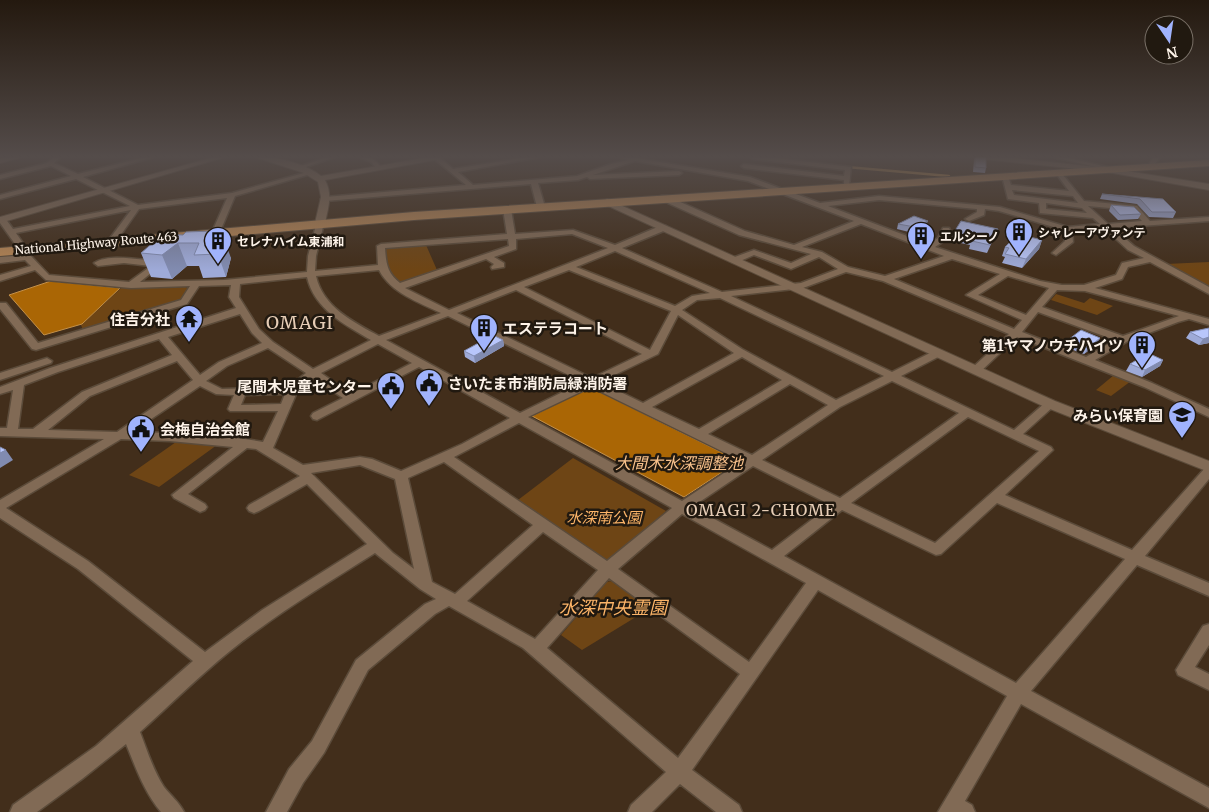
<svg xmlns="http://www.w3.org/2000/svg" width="1209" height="812" font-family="Merriweather,'Noto Sans JP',serif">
  <rect width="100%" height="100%" fill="#422e1b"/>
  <path fill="#6e4515" d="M426,245L437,270L398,283L385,263V249Z
    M1209,262V289L1166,264Z
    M185,287L188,288L181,299L175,303L83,330L81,325L121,288Z
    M1056,294L1084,303L1090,298L1113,306L1097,315L1051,300Z
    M1114,375L1131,381L1111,396L1096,390Z
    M176,442L217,445L159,487L129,475Z
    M573,458L666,511L610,561H604L518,500Z
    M612,581L649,609L582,650L561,635L606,582Z"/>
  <path fill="#aa6605" stroke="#c39049" d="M51,281L120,288L82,324L44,335L9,295Z
    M590,387L739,461L684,497L532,416Z"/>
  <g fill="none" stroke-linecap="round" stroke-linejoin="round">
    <path stroke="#c39049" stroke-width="2.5" d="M847,167L949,176"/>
    <defs>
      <path id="minor" d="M54,157H61L54,163L78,174L145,157H154L83,177L138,205L232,193L311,171L314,173L235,196L219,234L212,232L227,198L139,209L115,243H112L108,241L131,210L16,233L27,249L20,251L0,223V218H5L13,229L130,206L76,179L0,199V195L71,176L51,166L0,179V175L47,163Z
        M327,157H335L300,169L295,168Z
        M359,157C370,156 375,159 382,168L377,169L371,162Z
        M432,157H439L453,169L527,157H540L458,172L473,185L577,176L611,164L628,160L618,157H630L750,177L820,203L879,196L1000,207L1068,227L1100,224L1093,218L1040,213L1039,203L1008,199L1003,180L1000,176L1005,175L1009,179L1011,185L1069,191L1058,176L1061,174L1063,175L1084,201L1137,206L1150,221L1209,217V221L1113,228L1134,246L1209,287V294L1150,262L1128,267L1122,279L1095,288L1209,319V325L1189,319L1178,322L1128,341L1095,360L1152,383L1209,409V417L1144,387L1017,337L980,372H972L971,370L972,368L1009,334L883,281L846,272L803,288L731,296L892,372L934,351H942L943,353L942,355L901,376L1014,430L1046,402H1054L1056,404L1054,406L1023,434L1051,447L1053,450L1005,495L1132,550L1205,468L1209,467V479L1145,556L1209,583V596L1137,565L1031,691L1209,788V808L1021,704L965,801L972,805L975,812H938L1007,696L818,590L692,770L739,805L742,812H716L680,784L652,812H628L631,805L666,772L523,648L449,606L435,614L368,670L324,753L303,783L287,812H266L289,769L312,741L356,660L425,604L436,599L420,589L375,553C326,584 276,614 230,651C199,676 170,705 140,732C147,750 153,770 164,787C171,796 179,802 184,812H161C144,792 136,768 126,744L82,779L37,812H10L13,805L96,746L193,661L78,569L0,518V500L104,439L0,436V428H7L13,390L0,394V387L50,368L236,308L229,297L231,285L199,286L187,304L36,350L32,349L0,309V303H6L38,343L181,300L190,286L131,288L46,280L35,270L0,281V275L31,266L25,260L0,263V257L27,255H30L49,275L129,282L151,266L124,263L98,266L94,263C108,253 141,260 158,261L162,264L140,282L224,280L307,272L308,256L317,221L324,223L316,256L315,271L378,265L377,246L381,244L507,234L503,209L507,207L511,209L515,234L573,230L615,245L660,226H666V230L622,248L722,292L801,283L838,269L819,257L791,269L754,255L738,262H732V258L754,250L791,263L811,254L739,235L661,200V196H667L745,231L794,245L854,221L748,181L635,161L593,175L679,171L682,173L679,175L590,179L587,177L578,180L538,183L545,207L541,209L537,207L531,184L325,201L321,199L325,197L466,185ZM1012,190L1073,196L1078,203L1014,195ZM879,200L977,209V212L965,219L969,221L984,215L985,209L999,211L1064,230L1065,241L1052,253L1056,255L1073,242L1072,231L1105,229L1128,250L1144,258L1122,263L1116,275L1084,285H1062L1040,281L935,247L944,241L950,230L949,228H943L938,238L928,244L828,206ZM1046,203L1082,208L1087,213L1046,209ZM1088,206L1132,210L1142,221L1108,224ZM861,224L944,256L885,276L848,267L822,252L802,247ZM572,234L608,248L449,310L405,288L486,259L494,264L491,267L492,269L504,267V263L494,257L516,249V239ZM508,239L509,246L400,283C387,273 386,263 385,248ZM615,251L710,293L692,296L675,306L576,267ZM952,259L1000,274L966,295L1022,320L1014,329L894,279ZM379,270C391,293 418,302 441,313L379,336C353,322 323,307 316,276ZM569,270L671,311L650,350L524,287ZM1008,276L1049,288L1026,315L978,295ZM307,277C314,309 345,325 371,340L313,369L273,342L259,329L239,297L240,284ZM516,290L642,354L592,378L457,313ZM1057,290L1085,291L1179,316L1123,336L1042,307ZM720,298L884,376L836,400L742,349L682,310L697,300ZM1038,312L1115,340L1086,357L1022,332ZM240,314L252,333L262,343L219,362L200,375L168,337ZM678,315L734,353L643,403L600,382L658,354ZM448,316L583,382L520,413L386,340ZM159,339L172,355L82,392L33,429H18L24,385L58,372ZM378,344L412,363L351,394L321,373ZM268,348L306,373L289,387L222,389L206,381L227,366ZM742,357L782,380L699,429L652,407ZM177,361L193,380L117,432L48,430L90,396ZM419,367L510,418L462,444L401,471L372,459L360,457L303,465L273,448L297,392L313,378L343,398L313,413L311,416L313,419L317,420ZM892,381L959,413L840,498L762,460L840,407ZM790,384L828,405L752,455L708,434ZM200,386L216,394L234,395L228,409L230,411H278L263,442L245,439L170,433L132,432ZM591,387L742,461L682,501L528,417ZM285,394L281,404L241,405L245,395ZM968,417L1039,451L935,543L851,503ZM519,423L672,508L607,561L454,457ZM121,439L170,441L233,447L172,495L174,498L200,512L205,510L207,507L205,504L188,494L247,448L256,449L300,476L249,505L247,508L249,511L254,513L259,511L307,484L367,544L262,610L205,652L88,561L6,508ZM444,462L533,525L455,594L432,582L408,478ZM360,465L395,479L414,569L393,553L311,473ZM753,466L831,505L772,550L692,507ZM997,503L1125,559L1016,683L784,556L842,510L936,555L941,554ZM682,514L806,583L749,662L618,569ZM543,532L598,570L535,639L467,601ZM609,578L740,674L678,758L547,648Z
        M750,157H767L851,167L849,186L844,187V180L744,168L741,166L744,164L844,176L845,170L753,159Z
        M1053,157H1064L1116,169L1113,171Z
        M1154,157H1160L1152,168H1148L1147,167Z
        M47,358L52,361L51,363L0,380V373Z
        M1209,624V645L1195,667L1209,674V690L1178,675L1176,670L1203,626Z"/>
      <path id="tertiary" d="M9,157H22L0,163V159Z
        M214,157H225L0,223V217Z
        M255,157C275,156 305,163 321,176L429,157H444L440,159L325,180C333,195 328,208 325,223L320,226L315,223L321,197L318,182L304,173Z
        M979,157H1002L1107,168L1209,184V190L1107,172L983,159Z
        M607,199L1055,401L1209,461V472L1045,407L604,204L603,202Z"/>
      <path id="trunk" d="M1209,160V166L414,220L0,256V248L414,212Z"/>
    </defs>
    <use href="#minor" stroke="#5b4b3a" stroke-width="3"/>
    <use href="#tertiary" stroke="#5b4b3a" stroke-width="2"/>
    <use href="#trunk" stroke="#5b4b3a" stroke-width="2"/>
    <use href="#minor" fill="#816a55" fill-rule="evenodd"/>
    <use href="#tertiary" fill="#816a55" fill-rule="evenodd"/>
    <use href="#trunk" fill="#b48454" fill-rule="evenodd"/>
  </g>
  <path fill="#9eaad8" d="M975,157L986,168L985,173L973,172L974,160Z
    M1102,194L1163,199L1176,212L1173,218L1149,217L1137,204L1100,199Z
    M1111,205L1141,214L1138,219L1118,220L1109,211Z
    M898,224L926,226L913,233L897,229Z
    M998,229L987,253L969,249L970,245L951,241L953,234Z
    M183,235L214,237L231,258L226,277L203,278L199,266H187L172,279L151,277L141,253Z
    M1042,240L1039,249L1022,268L1002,263L1005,257L1002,256L1005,247Z
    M1209,328V343L1199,345L1186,338L1190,332Z
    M1100,338L1097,344L1084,354L1065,347L1068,340Z
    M503,340L504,346L475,363L465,357L464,351Z
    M1163,360L1160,366L1142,377L1126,371L1130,364Z"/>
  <path fill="#818bb0" d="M928,221L926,226L913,233L915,227Z
    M212,231L219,250L223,236L231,258L226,277L218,254L206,237Z
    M1042,240L1039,249L1022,268L1026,259Z
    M178,243L187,266L172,279L162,255Z
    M1209,337V343L1199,345L1203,339Z
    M1100,338L1097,344L1084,354L1088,348Z
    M503,340L504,346L475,363L474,356Z
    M1163,360L1160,366L1142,377L1145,370Z
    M6,450L13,460L0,468V453Z"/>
  <path fill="#b8c6fb" stroke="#818bb0" d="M975,157H986V168L975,167Z
    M1102,194L1163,199L1176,212H1152L1140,199Z
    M1111,205L1134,207L1141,214L1120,215Z
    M914,216L928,221L915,227L898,224Z
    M961,221L998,229L990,245L972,241L973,238L953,234Z
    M212,231L206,237L223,236L218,254L194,255L199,243H178L162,255L141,253L163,234L183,235L186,232Z
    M1018,234L1042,240L1026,259L1005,254L1009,248L1005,247Z
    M1209,328V337L1203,339L1190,332Z
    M1081,330L1100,338L1088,348L1068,340Z
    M493,335L503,340L474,356L464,351Z
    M1148,353L1163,360L1145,370L1130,364Z
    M0,447L6,450L0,453Z"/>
  <linearGradient id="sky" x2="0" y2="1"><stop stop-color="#24190f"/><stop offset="0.58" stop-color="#544c4a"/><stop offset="1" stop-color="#544c4a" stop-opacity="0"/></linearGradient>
  <rect width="1209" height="270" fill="url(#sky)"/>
  <defs>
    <symbol id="building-pin" viewBox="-11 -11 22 30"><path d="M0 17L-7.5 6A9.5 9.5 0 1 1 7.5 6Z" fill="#a0b3fd" stroke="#211910"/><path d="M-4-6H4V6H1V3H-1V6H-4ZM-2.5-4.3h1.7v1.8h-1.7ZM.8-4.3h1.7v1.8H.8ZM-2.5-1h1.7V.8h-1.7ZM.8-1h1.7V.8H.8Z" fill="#111"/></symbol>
    <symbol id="temple-pin" viewBox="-11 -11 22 30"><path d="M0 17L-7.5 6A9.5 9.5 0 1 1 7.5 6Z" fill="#a0b3fd" stroke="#211910"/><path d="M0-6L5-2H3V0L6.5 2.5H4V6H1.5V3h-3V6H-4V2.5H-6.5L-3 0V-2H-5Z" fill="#111"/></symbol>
    <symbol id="civic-pin" viewBox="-11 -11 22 30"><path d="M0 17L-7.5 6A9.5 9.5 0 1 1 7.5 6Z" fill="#a0b3fd" stroke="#211910"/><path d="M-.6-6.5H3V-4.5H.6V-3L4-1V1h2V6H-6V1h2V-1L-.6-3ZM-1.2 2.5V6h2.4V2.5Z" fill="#111"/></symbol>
    <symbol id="school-pin" viewBox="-11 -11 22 30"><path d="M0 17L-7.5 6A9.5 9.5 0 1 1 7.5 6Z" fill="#a0b3fd" stroke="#211910"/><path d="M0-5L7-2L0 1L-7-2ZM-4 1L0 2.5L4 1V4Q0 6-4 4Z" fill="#111"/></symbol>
  </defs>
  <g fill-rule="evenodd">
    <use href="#building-pin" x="1003" y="216" width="32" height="43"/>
    <use href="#building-pin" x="905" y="220" width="32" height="43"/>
    <use href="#building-pin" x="202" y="225" width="32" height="43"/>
    <use href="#temple-pin" x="173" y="303" width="32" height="43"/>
    <use href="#building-pin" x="468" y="312" width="32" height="43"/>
    <use href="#building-pin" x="1126" y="329" width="32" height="43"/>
    <use href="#civic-pin" x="413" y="367" width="32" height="43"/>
    <use href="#civic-pin" x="375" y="370" width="32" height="43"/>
    <use href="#school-pin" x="1166" y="399" width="32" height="43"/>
    <use href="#civic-pin" x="125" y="413" width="32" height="43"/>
  </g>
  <g text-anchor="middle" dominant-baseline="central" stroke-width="5" stroke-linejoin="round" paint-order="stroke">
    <g font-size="12" font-weight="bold" fill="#fdf3e9" stroke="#211910" text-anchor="start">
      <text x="1038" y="232">シャレーアヴァンテ</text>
      <text x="940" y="236">エルシーノ</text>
      <text x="237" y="241">セレナハイム東浦和</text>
    </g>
    <g font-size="12" fill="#fdf3e9" stroke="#211910">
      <text transform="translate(96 243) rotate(-5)">National Highway Route 463</text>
    </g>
    <g font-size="15" font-weight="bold" fill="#fdf3e9" stroke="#211910" text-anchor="end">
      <text x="170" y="319">住吉分社</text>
      <text x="503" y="328" text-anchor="start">エステラコート</text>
      <text x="1123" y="345">第1ヤマノウチハイツ</text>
      <text x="448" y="383" text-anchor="start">さいたま市消防局緑消防署</text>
      <text x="372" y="386">尾間木児童センター</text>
      <text x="1163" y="415">みらい保育園</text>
      <text x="160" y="429" text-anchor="start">会梅自治会館</text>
    </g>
    <g font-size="15" font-style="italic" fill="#fcb468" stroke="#211910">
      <text x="604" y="517">水深南公園</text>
    </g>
    <g font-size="16" font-style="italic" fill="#f8c18b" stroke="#211910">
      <text x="679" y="463">大間木水深調整池</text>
    </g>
    <g font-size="16" letter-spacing="1" fill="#e6cdb6" stroke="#211910">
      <text x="761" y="510">OMAGI 2-CHOME</text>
    </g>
    <g font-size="18" letter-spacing="1" fill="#e6cdb6" stroke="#211910">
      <text x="300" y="322">OMAGI</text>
    </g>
    <g font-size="18" font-style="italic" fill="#fcb468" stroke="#211910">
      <text x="613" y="607">水深中央霊園</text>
    </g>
  </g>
  <g transform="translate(1169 40) rotate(167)"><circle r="24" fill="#211910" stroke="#797067"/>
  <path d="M0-4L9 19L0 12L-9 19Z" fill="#a0b3fd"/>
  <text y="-8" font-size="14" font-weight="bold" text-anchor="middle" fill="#fdf3e9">N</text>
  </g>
</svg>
